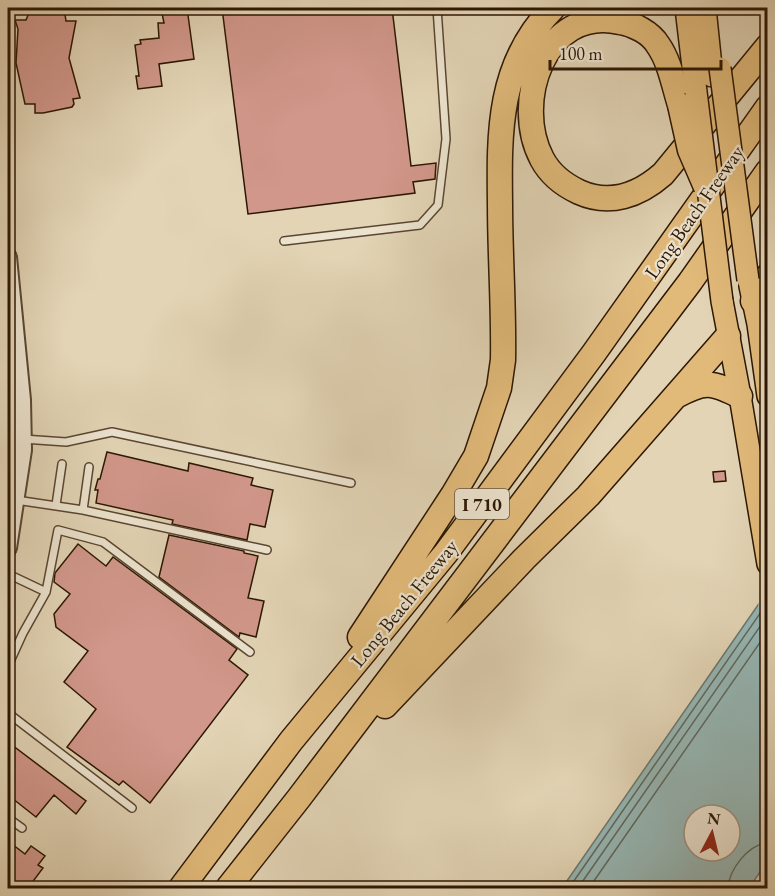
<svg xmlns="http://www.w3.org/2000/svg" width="775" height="896" font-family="'EB Garamond',serif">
  <rect width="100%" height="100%" fill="#e2d4b5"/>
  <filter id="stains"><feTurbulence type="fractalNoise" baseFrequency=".00333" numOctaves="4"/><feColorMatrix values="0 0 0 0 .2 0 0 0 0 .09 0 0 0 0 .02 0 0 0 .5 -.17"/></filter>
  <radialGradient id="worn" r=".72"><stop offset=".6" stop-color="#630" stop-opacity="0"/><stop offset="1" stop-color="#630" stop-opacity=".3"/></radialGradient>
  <path fill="#96b7b5" stroke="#6c776e" stroke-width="1.5" fill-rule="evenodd" d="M767,592V862L749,888H562ZM694,815H730V851H694Z"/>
  <path fill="#e2d4b5" d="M768,589V675H767L758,600Z"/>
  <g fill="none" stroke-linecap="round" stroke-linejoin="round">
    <path stroke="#61675c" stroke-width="1.5" d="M569,888L768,602
      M578,888L768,615
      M589,888L768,631
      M728,888C729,870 748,844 768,843"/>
  </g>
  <path fill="#d1978a" stroke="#2c1704" stroke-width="1.5" d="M31,8H64L66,21H76L69,58L80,98L73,99L74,104L72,107L43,113H35V104H25L16,63L18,29L15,20H26Z
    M161,8H187L194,59L159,64L162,86L138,89L136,76H139L135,45L141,44L140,40L159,38L158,23H164Z
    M222,8H392L411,166L436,163L435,179L413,182L415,193L248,214Z
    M107,452L188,471L189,463L253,478L251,485L273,490L265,527L250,524L247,540L172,524L173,520L96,503L98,490H95L98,479H100Z
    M725,471L726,481L714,482L713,472Z
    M169,535L244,551V553L258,556L248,598L264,601L256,637L240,633L239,637L159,577Z
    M78,544L106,566L113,557L237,649L229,660L248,675L150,803L123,781L119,785L67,747L96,709L64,682L88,651L56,627L54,614L70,594L54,582L55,573Z
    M8,742L86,801L76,814L54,795L36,817L8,795Z
    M8,841L25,854L31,846L45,856L38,865L43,868L28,888H8Z"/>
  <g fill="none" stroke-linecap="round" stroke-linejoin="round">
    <defs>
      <path id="service" d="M284,241L420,225L438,205L446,139L437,8
        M23,439L66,442L112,432L351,483
        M8,450H23
        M8,496L16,500L83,510L267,550
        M56,505L62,464
        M83,510L89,467
        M8,574L46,592
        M8,666L23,633L46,592L58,530L103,542L250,652
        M8,713L132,808
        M8,818L22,828"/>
      <path id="tertiary" d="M8,257L22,400L23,450L8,548"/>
      <path id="primary" d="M686,8L696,92
        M705,8L712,76
        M750,286L758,324L768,396
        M722,301L740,396L768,564"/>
      <path id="motorway" d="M680,105C674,86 670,62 658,45C651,33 634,24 620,22C544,5 512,103 542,159C550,174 564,185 579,192C610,206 639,195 663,174L768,46
        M753,301L768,276
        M676,396C705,380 712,382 740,396
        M360,637L453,495L476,456L499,388L503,360C504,308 500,256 500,204C499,132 498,63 553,8
        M385,706L524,559L588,496L728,336
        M181,888L291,741L446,553L594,353L768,107
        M228,888L299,798L690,282L768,171"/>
    </defs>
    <use href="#service" stroke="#5a4630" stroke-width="10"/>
    <use href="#tertiary" stroke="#5a4630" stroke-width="20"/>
    <use href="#primary" stroke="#2c1704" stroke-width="24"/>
    <use href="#motorway" stroke="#2c1704" stroke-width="27"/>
    <use href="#service" stroke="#ece3cf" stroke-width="7"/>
    <use href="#tertiary" stroke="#ece3cf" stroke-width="16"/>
    <use href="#primary" stroke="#e1ba7a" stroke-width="21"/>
    <use href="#motorway" stroke="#e1ba7a" stroke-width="24"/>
    <defs>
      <path id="primary-bridge" d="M720,68L748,280
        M696,92L722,301"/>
      <path id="motorway-bridge" d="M680,105L690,150L706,187"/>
    </defs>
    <use href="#primary-bridge" stroke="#2c1704" stroke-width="24" stroke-linecap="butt"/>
    <use href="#motorway-bridge" stroke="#2c1704" stroke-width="27" stroke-linecap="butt"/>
    <use href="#primary-bridge" stroke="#e1ba7a" stroke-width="21"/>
    <use href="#motorway-bridge" stroke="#e1ba7a" stroke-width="24"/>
  </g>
  <g text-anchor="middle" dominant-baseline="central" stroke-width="4.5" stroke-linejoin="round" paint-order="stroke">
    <rect fill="#ece3cf" stroke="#665441" stroke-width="1.5" x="455" y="489" width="54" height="30" rx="4.5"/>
    <g font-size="18" font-weight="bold" fill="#2c1704">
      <text x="482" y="504">I 710</text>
    </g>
    <g font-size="20" fill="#2c1704" stroke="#ece3cf">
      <text transform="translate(694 212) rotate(-55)">Long Beach Freeway</text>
      <text transform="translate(404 603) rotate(-51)">Long Beach Freeway</text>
    </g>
  </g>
  <rect width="775" height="896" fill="none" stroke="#e2d4b5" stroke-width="30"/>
  <rect x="9" y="9" width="757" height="878" fill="none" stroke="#2c1704" stroke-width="3"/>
  <rect x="15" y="15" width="745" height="866" fill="none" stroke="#2c1704" stroke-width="1.5"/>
  <g transform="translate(712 833) rotate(7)"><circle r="28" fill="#ece3cf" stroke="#9f917e" stroke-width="1.5"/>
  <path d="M0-4.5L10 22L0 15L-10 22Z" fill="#8f2418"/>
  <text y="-9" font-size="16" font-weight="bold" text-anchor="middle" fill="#2c1704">N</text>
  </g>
  <path d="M550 60v9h171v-9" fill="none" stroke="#2c1704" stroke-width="3"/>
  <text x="559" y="60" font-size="18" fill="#2c1704" stroke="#ece3cf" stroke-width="4.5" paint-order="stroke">100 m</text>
  <rect width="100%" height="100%" filter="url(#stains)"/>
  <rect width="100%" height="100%" fill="url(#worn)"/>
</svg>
